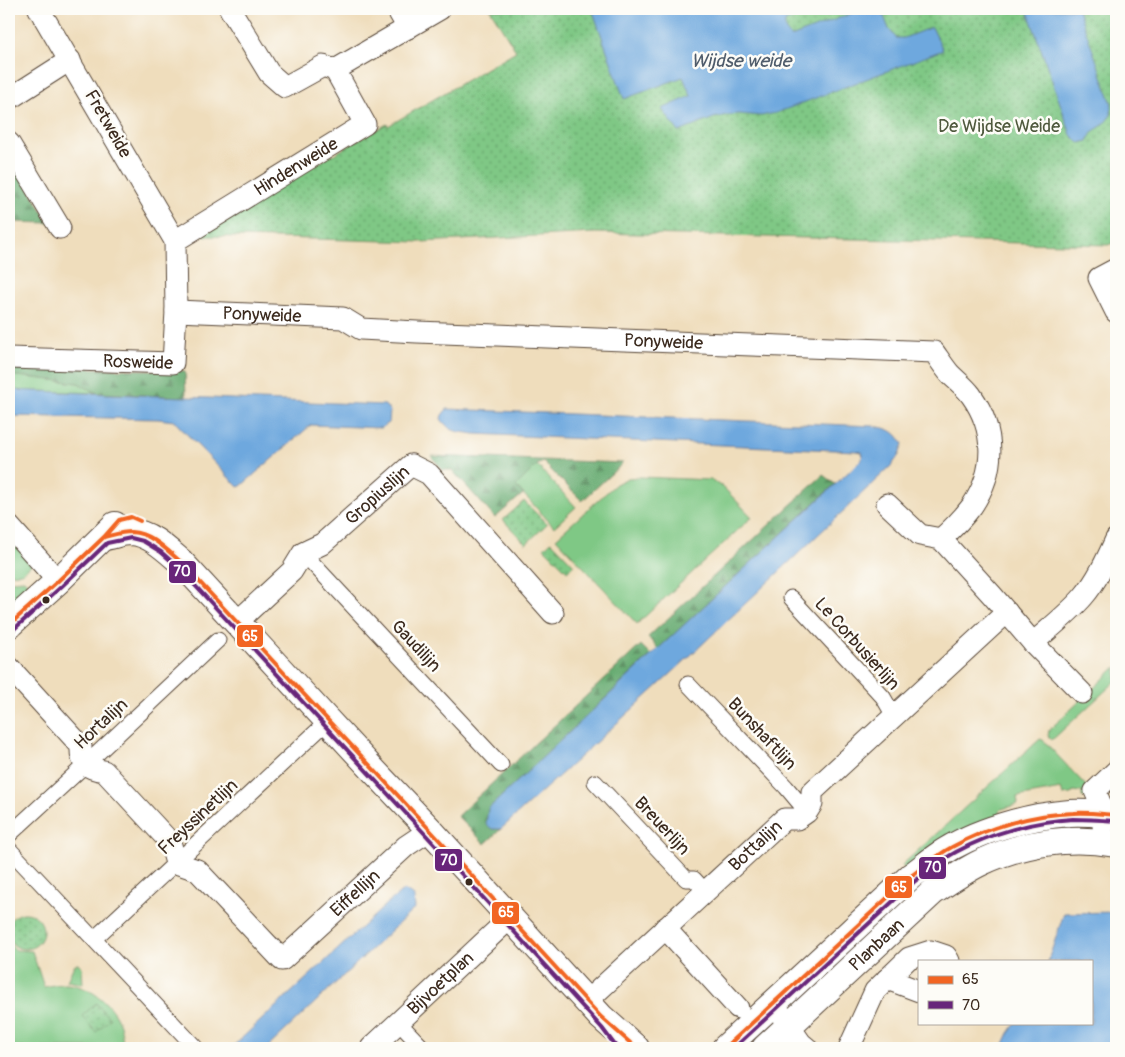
<svg xmlns="http://www.w3.org/2000/svg" width="1125" height="1057" font-family="Pangolin,sans-serif">
  <defs>
    <pattern id="forest-firs" width="22" height="20" patternUnits="userSpaceOnUse" patternTransform="scale(1.25)"><rect width="22" height="20" fill="#67ac72"/><path d="M5 1l3.5 6h-7zM16 11l3.5 6h-7z" fill="#568c5d"/></pattern>
    <pattern id="park-dots" width="8" height="8" patternUnits="userSpaceOnUse" patternTransform="scale(1.25)"><rect width="8" height="8" fill="#7fc885"/><path d="M2 2h.1M6 6h.1" fill="none" stroke="#69a36c" stroke-width="1.8" stroke-linecap="round"/></pattern>
  </defs>
  <rect width="100%" height="100%" fill="#fdfcf7"/>
  <filter id="ink" filterUnits="userSpaceOnUse"><feTurbulence type="fractalNoise" baseFrequency=".02" numOctaves="2"/><feDisplacementMap in="SourceGraphic" scale="10" xChannelSelector="R" yChannelSelector="G"/><feConvolveMatrix kernelMatrix="1 2 1 2 8 2 1 2 1" color-interpolation-filters="sRGB"/></filter>
  <filter id="wash" filterUnits="userSpaceOnUse"><feTurbulence type="fractalNoise" baseFrequency=".0096" numOctaves="4" result="noise"/><feDisplacementMap in="SourceGraphic" scale="20" xChannelSelector="R" yChannelSelector="G"/><feGaussianBlur stdDeviation="1.12" result="paint"/><feColorMatrix in="noise" values="0 0 0 0 0 0 0 0 0 0 0 0 0 0 0 0 0 1.4 0 .05"/><feComposite in="paint" operator="in"/></filter>
  <g filter="url(#wash)">
    <rect width="100%" height="100%" fill="#efddbc"/>
    <path fill="#7fc885" stroke="#5d7952" d="M9,375L78,383L97,393L9,390Z
      M537,465L576,507L554,527L516,486Z
      M640,477L712,480L723,487L752,517L637,624L556,538L616,484L628,478Z
      M9,538L32,564L22,573L9,574Z
      M24,580L34,590L9,614V581Z
      M1116,667V681L1052,740L1048,736L1049,730Z
      M1040,739L1043,740L1089,789L1087,797H1082V792L1073,791L1072,794L1063,795L1061,789L1017,797L1018,804L999,810L1002,819L907,872L902,865Z
      M9,944L16,950L32,951L44,987C52,985 59,984 67,984C90,986 112,1003 120,1025C122,1032 123,1041 123,1048H9Z
      M78,963L82,967L83,984L67,981L74,965Z"/>
    <path fill="url(#forest-firs)" stroke="#516b48" d="M9,152L49,223L9,222Z
      M9,362L73,368L185,371L186,397L97,393L78,383L9,375Z
      M431,456L623,463L582,501L543,462L537,465L516,486L523,494L495,518L452,470H443Z
      M823,475L835,484L658,649L648,637Z
      M641,645L651,655L488,809L492,829H501L485,844L457,816Z"/>
    <path fill="url(#park-dots)" stroke="#5d7952" d="M490,9H1116V242L1108,245L595,233L421,242L203,236L202,229L387,124L388,126L516,51Z
      M524,501L547,524L526,544L503,520Z
      M551,541L574,565L567,571L544,548Z
      M7 931a18 18 0 1 1 36 0a18 18 0 1 1-36 0Z
      M96,1003L110,1019L96,1032L82,1016Z"/>
    <path fill="#6ea8de" stroke="#54697e" d="M592,9H817L785,22V29L791,37L855,12L859,9H881L889,29L896,38H904L932,27L943,50L776,113L761,116L739,114L727,115L714,118L679,132L662,109L691,96L683,77L624,99Z
      M1027,9H1078L1112,104L1111,115L1103,125L1092,132L1088,141L1079,143L1071,135Z
      M9,390L385,405L390,411L389,423L381,428L311,425L241,486L238,487L174,421L158,419L9,416Z
      M447,409L874,426C889,429 895,430 903,444L899,455L892,465L673,672L501,829H492L486,824L488,809L658,649L855,466C860,461 864,459 862,452L856,451L474,434C458,431 452,434 441,419L442,415Z
      M404,890L414,896L415,908L267,1048H231L389,902Z
      M1116,912V1048H1002L1009,1033L1016,1023H1091V961H1048L1064,913Z"/>
  </g>
  <g filter="url(#ink)">
    <g fill="none" stroke-linecap="round" stroke-linejoin="round">
      <defs>
        <path id="pedestrian" d="M303,553L501,765
          M791,598L883,697L894,716
          M688,684L786,787L807,812
          M595,782L686,879H694L705,891
          M9,835L85,765L218,640
          M9,849L195,1047
          M94,939L328,721
          M399,1023L423,1048"/>
        <g id="minor">
          <path d="M397,9L408,28"/>
          <path d="M335,70L440,9"/>
          <path d="M9,99L70,60"/>
          <path d="M9,143L60,228"/>
          <path id="s1" d="M175,241L365,124L335,70L323,66L285,87L269,73L230,9"/>
          <path d="M1116,269L1099,278L1116,312"/>
          <path id="s2" d="M176,311L343,318L361,329L417,332L934,352C939,359 944,367 950,374C957,381 965,387 971,395C996,430 996,471 972,506C963,518 952,529 941,539"/>
          <path id="s3" d="M9,358L173,363L176,311L175,241L39,9"/>
          <path d="M887,504L920,535L941,539L992,595L1033,643L1082,693"/>
          <path d="M9,526L58,581"/>
          <path id="s4" d="M237,622L292,571L303,553L322,544L411,465L429,474L553,613"/>
          <path d="M1033,643C1050,628 1068,614 1083,597C1097,581 1107,559 1116,539"/>
          <path id="s5" d="M9,667L81,746C80,765 87,768 104,771L170,842L176,863L197,870L282,960L406,846L430,830"/>
          <path d="M1103,827L1105,814L1095,791L1116,771"/>
          <path d="M665,928L738,1008"/>
          <path d="M887,979L919,991"/>
          <path id="s6" d="M587,1001L784,819H797L807,812L812,804V792L1007,612"/>
          <path d="M773,1003L801,1043L807,1048"/>
          <path id="s7" d="M371,1048L510,918"/>
          <path d="M849,1048L875,991L909,958L931,951L946,956L949,961"/>
        </g>
        <g id="tertiary">
          <path d="M104,537C112,536 122,532 131,532C150,533 167,550 181,562L375,772L430,830L601,1017L636,1048"/>
          <path d="M9,625L58,581L115,525"/>
          <path d="M725,1048L911,876C921,869 930,861 939,855C974,831 1028,816 1070,813C1085,812 1101,814 1116,815"/>
          <path id="s8" d="M765,1048L933,892C949,881 965,870 982,862C1024,842 1071,836 1116,844"/>
        </g>
      </defs>
      <use href="#pedestrian" stroke="#564536" stroke-width="17"/>
      <use href="#minor" stroke="#564536" stroke-width="23"/>
      <use href="#tertiary" stroke="#564536" stroke-width="28"/>
      <use href="#pedestrian" stroke="#fff" stroke-width="15"/>
      <use href="#minor" stroke="#fff" stroke-width="21"/>
      <use href="#tertiary" stroke="#fff" stroke-width="26"/>
      <defs>
        <path id="bus-1" d="M104,537C113,535 122,532 131,532C151,533 167,550 181,562L430,830L601,1017L636,1048
          M9,625L58,581L104,537L119,520L131,517L140,521
          M725,1048L911,876C925,866 937,855 952,847C988,827 1033,814 1074,813C1088,812 1102,814 1116,815"/>
        <path id="bus-2" d="M13,630L62,586L107,543L131,538L143,541L161,552L177,566L425,834L602,1028L617,1048
          M734,1048L915,881C929,871 941,860 956,852C991,833 1034,821 1073,819C1087,819 1102,820 1116,821"/>
      </defs>
      <use href="#bus-1" stroke="#fdfcf7" stroke-width="8"/>
      <use href="#bus-2" stroke="#fdfcf7" stroke-width="8"/>
      <use href="#bus-1" stroke="#f26522" stroke-width="4"/>
      <use href="#bus-2" stroke="#68257a" stroke-width="4"/>
    </g>
  </g>
  <g fill="#3b2a1e" stroke="#fdfcf7" stroke-width="2">
    <circle cx="46" cy="600" r="4.5"/>
    <circle cx="469" cy="882" r="4.5"/>
  </g>
  <g text-anchor="middle" dominant-baseline="central" stroke-width="5" stroke-linejoin="round" paint-order="stroke">
    <g font-size="18" fill="#3b2a1e" stroke="#fdfcf7">
      <text transform="translate(108 124) rotate(60)">Fretweide</text>
      <text stroke="none"><textPath href="#s1" startOffset="142">Hindenweide</textPath></text>
      <text stroke="none"><textPath href="#s2" startOffset="86">Ponyweide</textPath></text>
      <text stroke="none"><textPath href="#s2" startOffset="491">Ponyweide</textPath></text>
      <text stroke="none"><textPath href="#s3" startOffset="129">Rosweide</textPath></text>
      <text stroke="none"><textPath href="#s4" startOffset="191">Gropiuslijn</textPath></text>
      <text transform="translate(857 644) rotate(48)">Le Corbusierlijn</text>
      <text transform="translate(416 646) rotate(47)">Gaudilijn</text>
      <text transform="translate(101 724) rotate(-43)">Hortalijn</text>
      <text transform="translate(762 734) rotate(47)">Bunshaftlijn</text>
      <text transform="translate(198 817) rotate(-43)">Freyssinetlijn</text>
      <text transform="translate(662 826) rotate(47)">Breuerlijn</text>
      <text stroke="none"><textPath href="#s6" startOffset="229">Bottalijn</textPath></text>
      <text stroke="none"><textPath href="#s5" startOffset="510">Eiffellijn</textPath></text>
      <text stroke="none"><textPath href="#s8" startOffset="152">Planbaan</textPath></text>
      <text stroke="none"><textPath href="#s7" startOffset="95">Bijvoetplan</textPath></text>
    </g>
    <g font-size="18" fill="#4f593d" stroke="#fdfcf7">
      <text x="999" y="126">De Wijdse Weide</text>
    </g>
    <g font-size="19" font-style="italic" fill="#4f5c6b" stroke="#fdfcf7">
      <text x="741" y="61">Wijdse weide</text>
    </g>
  </g>
  <g stroke="#fdfcf7" stroke-width="2">
    <rect x="168" y="560" width="29" height="24" rx="5" fill="#68257a"/>
    <rect x="236" y="624" width="28" height="24" rx="5" fill="#f26522"/>
    <rect x="434" y="848" width="29" height="24" rx="5" fill="#68257a"/>
    <rect x="918" y="856" width="29" height="24" rx="5" fill="#68257a"/>
    <rect x="884" y="875" width="29" height="24" rx="5" fill="#f26522"/>
    <rect x="491" y="901" width="29" height="24" rx="5" fill="#f26522"/>
  </g>
  <g font-size="14" text-anchor="middle" font-weight="bold" fill="#fff">
    <text x="182" y="576">70</text>
    <text x="250" y="641">65</text>
    <text x="449" y="865">70</text>
    <text x="933" y="872">70</text>
    <text x="899" y="892">65</text>
    <text x="506" y="917">65</text>
  </g>
  <rect width="1125" height="1057" fill="none" stroke="#fdfcf7" stroke-width="30"/>
  <rect x="918" y="960" width="175" height="65" fill="#fdfcf7" stroke="#afa8a0"/>
  <rect x="928" y="976" width="25" height="8" fill="#f26522" stroke="#afa8a0"/>
  <text x="962" y="984" font-size="15" fill="#3b2a1e">65</text>
  <rect x="928" y="1001" width="25" height="8" fill="#68257a" stroke="#afa8a0"/>
  <text x="962" y="1010" font-size="15" fill="#3b2a1e">70</text>
</svg>
